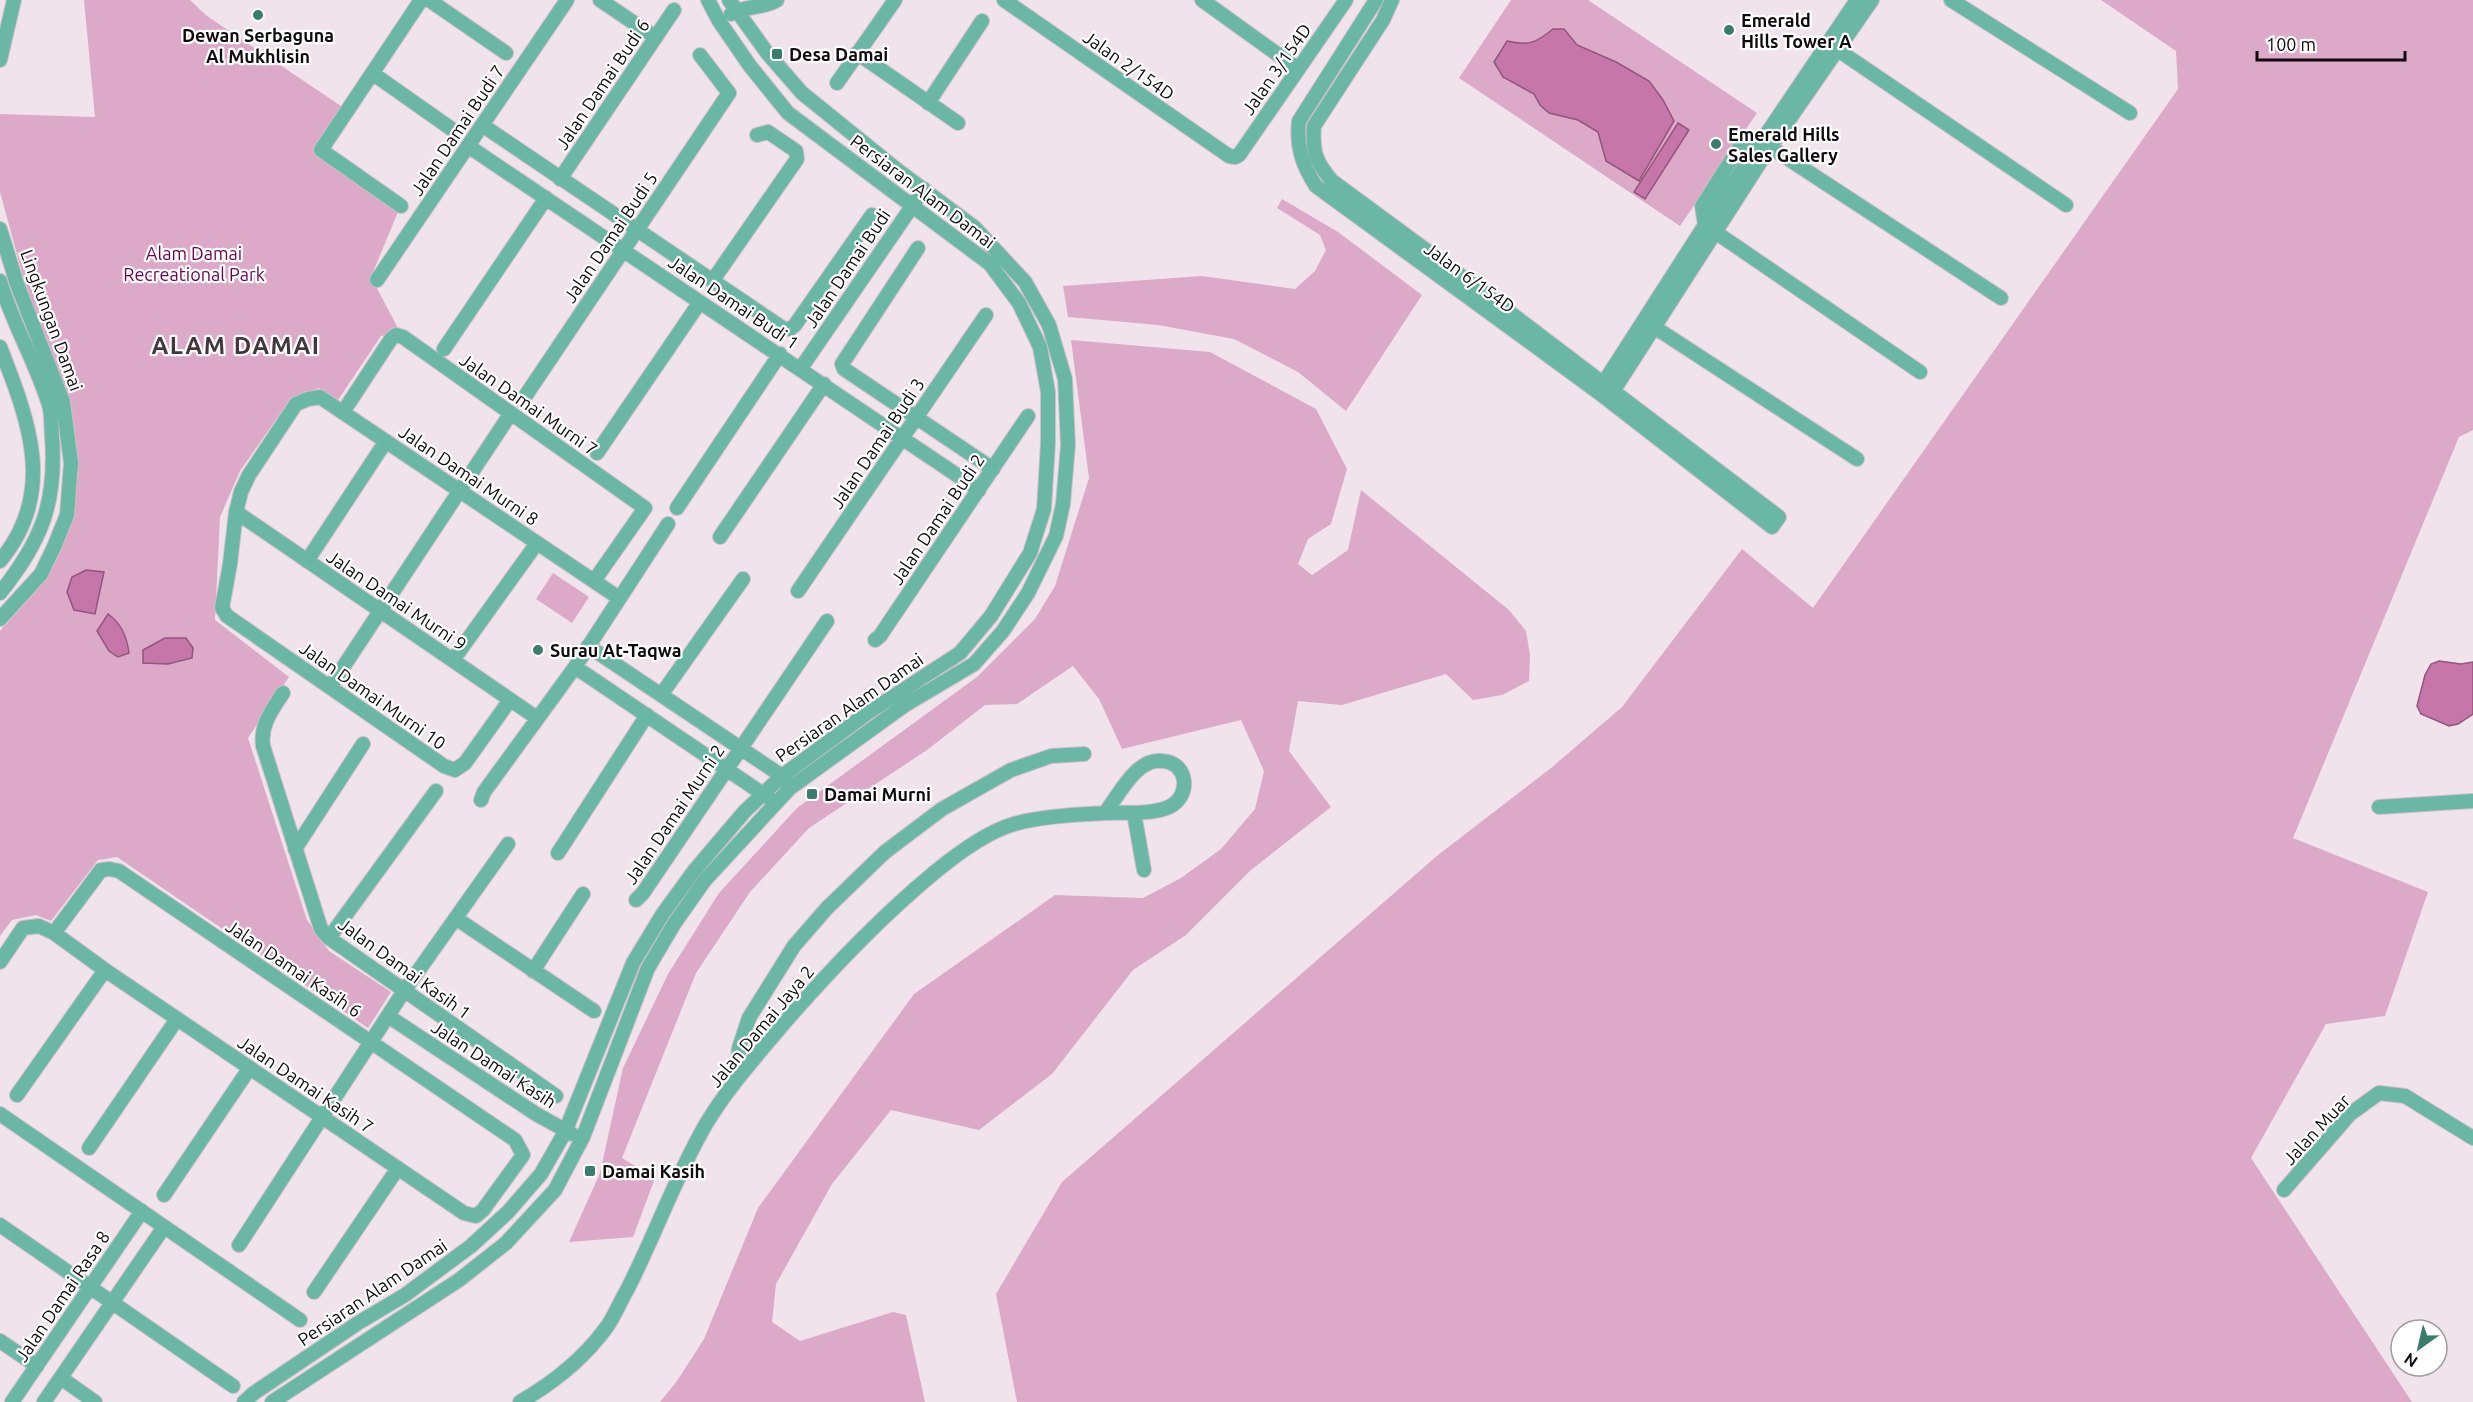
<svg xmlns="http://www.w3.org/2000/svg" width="2473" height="1402" font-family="Ubuntu,sans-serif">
  <rect width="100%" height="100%" fill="#f1e3eb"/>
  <path fill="#dda9c9" d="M84,0H190L207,16L341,106L316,151L398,212L371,277L400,332L381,336L338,400L319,388L291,398L240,471L220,517L215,620L289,677L248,738L307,920L329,951L391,992L368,1028L117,857L98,860L51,921L36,915L12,920L0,936V631L37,589L72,520L77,448L66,395L24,280L0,192V114L95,117Z
    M1511,0H1588L1757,113L1680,226L1459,78Z
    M2101,0H2473V430L2459,437L2293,838L2428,892L2385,1016L2326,1024L2251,1158L2412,1402H1017L996,1294L1062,1182L1438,855L1551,768L1622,707L1742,549L1813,608L2178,89L2176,51Z
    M1282,199L1338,232L1422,295L1346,411L1298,372L1234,339L1158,325L1068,317L1063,286L1202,276L1295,289L1315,271L1326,250L1320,235L1277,208Z
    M1071,340L1210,352L1316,409L1347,469L1331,524L1308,539L1298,564L1312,575L1348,550L1361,490L1509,610L1526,631L1530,655L1529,681L1502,695L1473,700L1446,674L1342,705L1298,701L1289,751L1331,807L1251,870L1186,935L1133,970L1052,1074L979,1130L891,1110L832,1184L776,1284L772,1322L800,1341L893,1312L906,1315L925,1402H660L677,1381L704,1339L758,1208L914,994L1055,895L1143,898L1181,878L1221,849L1255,809L1264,771L1241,720L1122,749L1099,699L1073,666L1017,704L985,705L927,750L809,828L750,892L696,973L622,1158L655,1178L633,1237L569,1242L600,1173L623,1068L668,974L719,893L797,808L977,677L1035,619L1055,586L1089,478Z
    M553,573L589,597L572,623L536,599Z"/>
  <path fill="#c776aa" stroke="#90567b" stroke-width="1.5" d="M1553,29H1564L1577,45L1616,62L1649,81L1663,100L1674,121L1639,181L1606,161L1598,132L1578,120L1549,113L1540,105L1534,94L1503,77L1494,62L1507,41C1529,46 1536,43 1553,29Z
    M1678,123L1689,130L1645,199L1634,192Z
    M86,570L104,572L95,614L74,610L67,592L72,577Z
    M108,614C121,623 127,637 129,653L118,657L109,651L97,631Z
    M165,638H186L193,648L192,658L168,664L143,663V650Z
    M2439,661L2461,664L2473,662V714L2458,724L2449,726L2421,714L2417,706L2425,675L2431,664Z"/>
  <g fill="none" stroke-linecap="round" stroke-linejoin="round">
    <defs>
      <path id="minor" d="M429,0L506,53
        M600,0L655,37
        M1004,0L1229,156L1235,157L1239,155L1346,0
        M1202,0L1298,69
        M1376,0L1299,121C1296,146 1302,165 1316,186L1598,392L1772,527L1779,517L1479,289L1332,181C1316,162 1312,152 1314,126L1383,20L1392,0
        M1951,0L2130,113
        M731,14C745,5 763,9 777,0
        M1832,46L2066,205
        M857,53L958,123
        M0,60L14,0
        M372,73L453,130
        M837,83L895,0
        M928,103L982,21
        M482,125L784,329H790L795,325L872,215
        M468,146L979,490
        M560,179L674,10
        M401,206L321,150L421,0
        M0,229L17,284L63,402L71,463L67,515L54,547L41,574L0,619
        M918,248L842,364L844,369L993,469
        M377,280L567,0
        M713,280L797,159L796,151L768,132L757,135
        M0,281C12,323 36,362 49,405C52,415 51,427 52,437C57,503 41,542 0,593
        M1648,323L1857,459
        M0,347C29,421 57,493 0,561
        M444,349L546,198
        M801,368L924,189
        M1920,372L1705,225L1702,206L1741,145L1752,138L1761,141L2001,298
        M1599,390L1705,225L1857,0
        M1610,396L1770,147L1872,0
        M522,401L729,93L700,55
        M343,412L391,339L396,335L403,337L645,508L594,581
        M597,453L700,302
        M677,508L780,354
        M236,512L537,718
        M720,537L824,384
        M307,561L386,441
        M798,591L986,315
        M875,640L880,636L1028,416
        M588,646L782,776L786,782
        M453,660L537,543
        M575,667L769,798
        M330,687L511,413
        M283,693C272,710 260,725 263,746L321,929L329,938L556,1096
        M661,695L743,579
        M510,700L465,763L455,770L444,766L227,616L222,608L230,564L236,512L241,492L249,475L296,404L308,399L320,397L619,598
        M481,800L484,792L575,667L668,524
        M2379,807L2473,801
        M1134,813L1144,870
        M295,849L363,744
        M558,853L647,715
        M636,900L643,893L827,621
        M457,919L594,1011
        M329,938L436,791
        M0,962L23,928L39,926L54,933L105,970L464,1213L476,1216L483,1210L523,1155L515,1140L119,871L110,869L101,870L54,933
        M533,971L583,894
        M388,1016L536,1114L572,1134
        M736,1079L739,1048L749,1018L794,946L827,908L885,852L942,809L1011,770L1051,756L1084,754
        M17,1095L105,970
        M0,1114L300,1320
        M89,1148L177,1019
        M2284,1190L2350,1114L2379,1093L2405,1096L2473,1138
        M164,1195L249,1069
        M0,1225L233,1386
        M239,1245L404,991L508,844
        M314,1292L398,1168
        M0,1341L37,1366
        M61,1378L95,1402
        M12,1402L142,1211
        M44,1402L164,1227
        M244,1402L254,1393L358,1323L405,1295L471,1246L508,1212L541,1174L565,1132L633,963L662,915L694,871L745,811L782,776L866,714L960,653L991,616L1030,553L1044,509L1048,443V392L1040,347L1019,303L990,264L788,113L750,66L719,21L708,0
        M272,1402L459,1280L506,1243L555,1190L583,1137L648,968L674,924L705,880L790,788L905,705L974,664L1003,631L1028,593L1056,536L1063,504L1068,445L1065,379L1049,325L1025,282L974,227L896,169L802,93L768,54L729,0
        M520,1402C553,1383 584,1358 606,1328C614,1317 620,1302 627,1290C655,1236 675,1177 706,1124C727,1089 753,1060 779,1029C828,972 877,920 935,872C957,854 986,832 1014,824C1042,816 1075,815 1105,813C1125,812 1151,815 1169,807C1192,796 1188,762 1162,761C1136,758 1119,795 1105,813"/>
    </defs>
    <use href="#minor" stroke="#cdc0c7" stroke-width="16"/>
    <use href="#minor" stroke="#6ab7a6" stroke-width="14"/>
  </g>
  <g fill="#3a7d6f" stroke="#fff" stroke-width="2">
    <circle cx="258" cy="15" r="6"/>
    <circle cx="1729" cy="30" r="6"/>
    <rect x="771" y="48" width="12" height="12" rx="3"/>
    <circle cx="1716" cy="144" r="6"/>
    <circle cx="538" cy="650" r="6"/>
    <rect x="806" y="788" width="12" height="12" rx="3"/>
    <rect x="584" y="1165" width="12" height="12" rx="3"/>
  </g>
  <g text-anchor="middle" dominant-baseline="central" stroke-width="4.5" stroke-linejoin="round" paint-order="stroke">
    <g font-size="18" font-weight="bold" fill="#0f0a0d" stroke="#fff" text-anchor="start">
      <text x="1741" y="20">Emerald<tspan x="1741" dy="21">Hills Tower A</tspan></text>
      <text x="258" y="35" text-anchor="middle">Dewan Serbaguna<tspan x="258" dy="21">Al Mukhlisin</tspan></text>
      <text x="789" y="54">Desa Damai</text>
      <text x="1728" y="134">Emerald Hills<tspan x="1728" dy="21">Sales Gallery</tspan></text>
      <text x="550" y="650">Surau At-Taqwa</text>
      <text x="824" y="794">Damai Murni</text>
      <text x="602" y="1171">Damai Kasih</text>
    </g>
    <g font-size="18" fill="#0f0a0d" stroke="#fff">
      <text transform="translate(1129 65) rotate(35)">Jalan 2/154D</text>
      <text transform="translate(1276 69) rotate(-55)">Jalan 3/154D</text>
      <text transform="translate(602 84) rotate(-56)">Jalan Damai Budi 6</text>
      <text transform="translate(457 130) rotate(-56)">Jalan Damai Budi 7</text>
      <text transform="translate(923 191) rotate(37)">Persiaran Alam Damai</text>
      <text transform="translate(610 237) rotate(-56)">Jalan Damai Budi 5</text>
      <text transform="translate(847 268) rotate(-56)">Jalan Damai Budi</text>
      <text transform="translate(1470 277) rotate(36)">Jalan 6/154D</text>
      <text transform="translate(734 302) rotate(34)">Jalan Damai Budi 1</text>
      <text transform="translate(52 320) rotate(70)">Lingkungan Damai</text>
      <text transform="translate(529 404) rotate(35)">Jalan Damai Murni 7</text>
      <text transform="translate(877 443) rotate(-56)">Jalan Damai Budi 3</text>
      <text transform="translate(469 475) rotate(34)">Jalan Damai Murni 8</text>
      <text transform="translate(937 519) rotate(-56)">Jalan Damai Budi 2</text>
      <text transform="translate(397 600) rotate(34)">Jalan Damai Murni 9</text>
      <text transform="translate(373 695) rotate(35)">Jalan Damai Murni 10</text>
      <text transform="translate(849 707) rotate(-35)">Persiaran Alam Damai</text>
      <text transform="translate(674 814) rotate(-56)">Jalan Damai Murni 2</text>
      <text transform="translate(294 968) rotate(34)">Jalan Damai Kasih 6</text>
      <text transform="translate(405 968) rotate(36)">Jalan Damai Kasih 1</text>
      <text transform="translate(761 1026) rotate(-50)">Jalan Damai Jaya 2</text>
      <text transform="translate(494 1064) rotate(33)">Jalan Damai Kasih</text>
      <text transform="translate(306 1084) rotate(34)">Jalan Damai Kasih 7</text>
      <text transform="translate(2316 1129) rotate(-47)">Jalan Muar</text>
      <text transform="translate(372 1292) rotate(-34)">Persiaran Alam Damai</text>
      <text transform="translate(62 1296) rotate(-56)">Jalan Damai Rasa 8</text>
    </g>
    <g font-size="18" fill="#6a0051" stroke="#fff">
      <text x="194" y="253">Alam Damai<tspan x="194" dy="21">Recreational Park</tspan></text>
    </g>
    <g font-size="24" font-weight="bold" letter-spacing="1.5" fill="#42373d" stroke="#fff">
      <text x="236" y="345">ALAM DAMAI</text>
    </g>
  </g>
  <g transform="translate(2419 1348) rotate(214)"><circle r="28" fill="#ffffff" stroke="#9f9d9e" stroke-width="1.5"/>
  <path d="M0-4.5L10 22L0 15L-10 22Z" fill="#3a7d6f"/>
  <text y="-9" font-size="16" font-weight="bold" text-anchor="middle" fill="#0f0a0d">N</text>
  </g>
  <path d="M2257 51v9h148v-9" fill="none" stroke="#0f0a0d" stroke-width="3"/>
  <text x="2266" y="51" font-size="18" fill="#0f0a0d" stroke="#ffffff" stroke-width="4.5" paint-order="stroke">100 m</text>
</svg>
